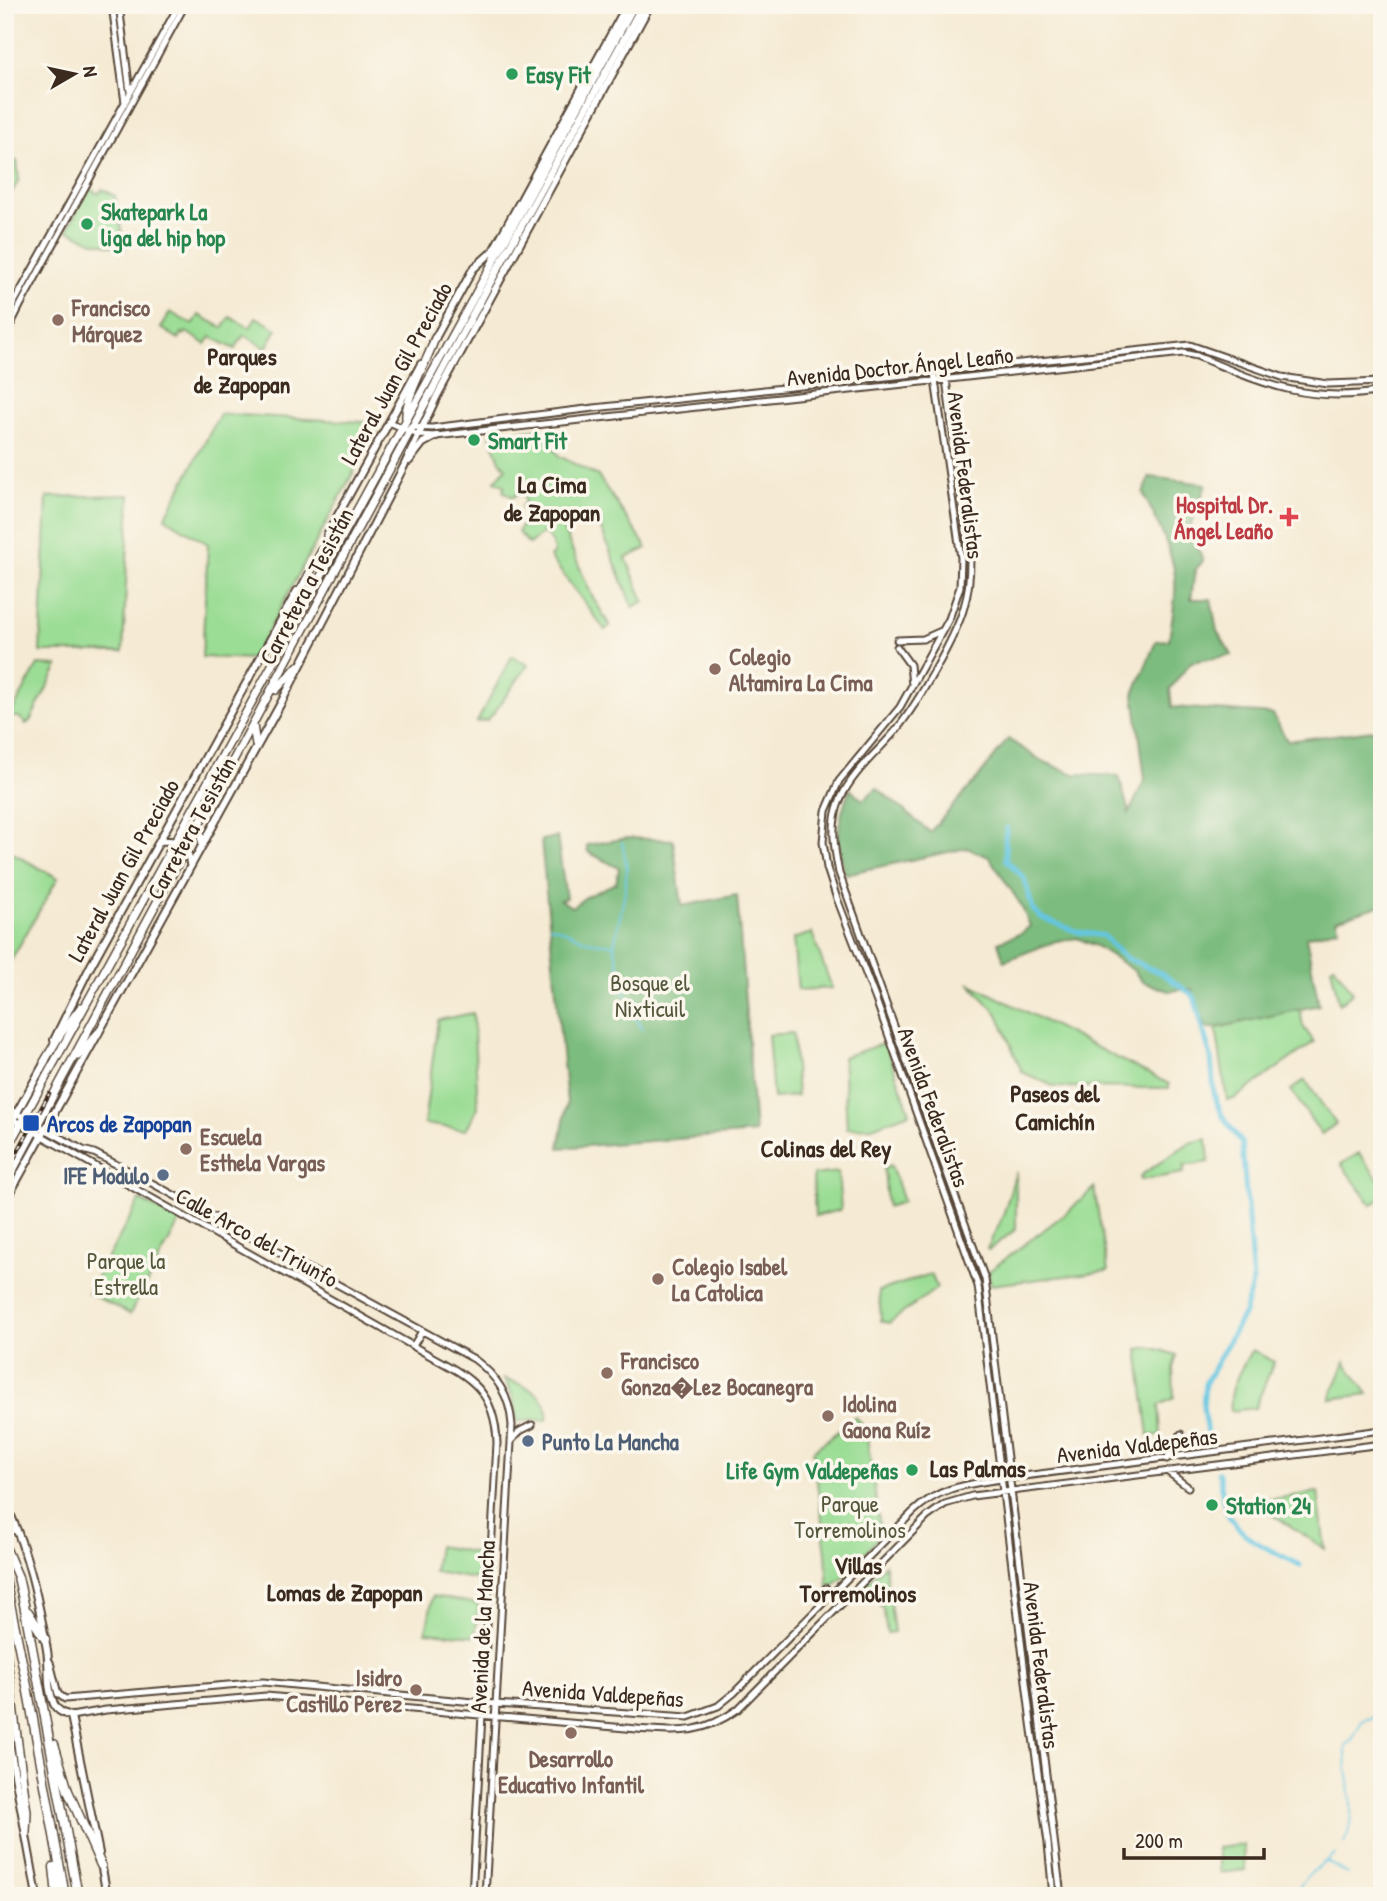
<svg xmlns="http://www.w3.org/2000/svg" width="1387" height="1901" font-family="'Patrick Hand',sans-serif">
  <rect width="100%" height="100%" fill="#fbf7ec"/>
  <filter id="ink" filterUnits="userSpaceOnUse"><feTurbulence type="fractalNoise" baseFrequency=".0143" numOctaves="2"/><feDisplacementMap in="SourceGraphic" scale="14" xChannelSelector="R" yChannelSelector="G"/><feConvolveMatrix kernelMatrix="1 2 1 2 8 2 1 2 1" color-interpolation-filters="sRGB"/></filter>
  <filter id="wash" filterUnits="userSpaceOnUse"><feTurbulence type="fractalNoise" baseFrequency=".00686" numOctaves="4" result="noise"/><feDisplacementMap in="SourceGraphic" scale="28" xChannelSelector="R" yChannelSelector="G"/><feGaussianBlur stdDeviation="1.57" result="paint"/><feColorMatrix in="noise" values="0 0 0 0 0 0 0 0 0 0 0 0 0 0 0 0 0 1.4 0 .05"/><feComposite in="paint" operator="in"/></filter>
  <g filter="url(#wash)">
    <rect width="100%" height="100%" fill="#f5ead3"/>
    <path fill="#9bdd95" stroke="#6b845a" stroke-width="2" d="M17,161L19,180L5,204V162Z
      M89,189L99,194L102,189L115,196L125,249L91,241L67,230Z
      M170,312L193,325L199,315L223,328L230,317L250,328L256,317L277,329L266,348L244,335L235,349L211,337L206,344L186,332L184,335L182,333L179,339L161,328Z
      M220,414L380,423L253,659L202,657L208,544L165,518Z
      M542,428L559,456L598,476L647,548L626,558L644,601L633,607L595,514L562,526L591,594L610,626L605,630L550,557L554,552L552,543L544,532L529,544L518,532L529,512L521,507L525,502L524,496L519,493L513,497L503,491L505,486L495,481L506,468L500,461L490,434Z
      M130,495L123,652H40L47,497Z
      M512,656L528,665L493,714L487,720L477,722Z
      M38,665L58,666L30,721L26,724L19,717H9Z
      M5,849L58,878L10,962L5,960Z
      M812,933L832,988L798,990L793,939Z
      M1334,965L1353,992L1339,1004L1331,967Z
      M969,983L1169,1084V1088L1055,1087L1022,1072L998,1014Z
      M1300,1009L1303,1026L1314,1042L1234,1099L1227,1100L1216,1028Z
      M473,1013L478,1107L466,1130L424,1124L438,1020Z
      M793,1033L797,1096L773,1098L768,1035Z
      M885,1043L910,1113L872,1127L847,1128L843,1057Z
      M1305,1080L1336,1124L1321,1134L1291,1090Z
      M1207,1139L1209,1162L1184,1166V1173L1141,1180L1140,1176L1189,1143Z
      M1359,1153L1382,1184V1197L1372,1205L1341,1164Z
      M891,1165L903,1202L887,1207L884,1168Z
      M838,1172L841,1210L815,1216L813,1175Z
      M1016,1172V1229L989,1250L987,1249L1003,1216Z
      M1094,1188L1108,1271L991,1285L988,1272L1070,1210Z
      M140,1200L180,1221L130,1314L88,1293Z
      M931,1274L937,1288L889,1323L881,1321L879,1291Z
      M1150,1347L1177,1355L1173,1368L1174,1398L1159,1405L1161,1435L1149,1436L1138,1349Z
      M1252,1350L1274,1362L1255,1408L1231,1411C1228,1389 1241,1368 1252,1350Z
      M1345,1362L1368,1394L1330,1399Z
      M504,1379C525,1385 551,1394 547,1420L517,1421L513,1398Z
      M856,1417L866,1430L881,1535L842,1579L828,1589L826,1553L813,1451Z
      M1318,1492L1325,1549L1254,1502Z
      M438,1546L489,1555L487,1581L434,1572Z
      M885,1564L894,1632L887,1633L883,1608L863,1587Z
      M433,1596L479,1604L475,1636L426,1632Z
      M1243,1845L1245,1870L1220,1873L1217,1848Z"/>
    <path fill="#7cbc7e" stroke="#5c734e" stroke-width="2" d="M1150,477L1206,484L1190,528L1203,561L1195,570L1191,599H1211L1217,631L1232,655L1191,662L1170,689L1172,707L1273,714L1287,741L1382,729V905L1336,920L1339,928L1306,937L1319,1005L1216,1028H1206L1192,989L1168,991L1143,982L1133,970L1096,946L1077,938L1056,941L1004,961L998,942L1022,933L1030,926L1021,905L989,857L967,848L845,874C836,840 836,822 850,789L863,800L877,788L930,832L978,778L1008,739L1042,761L1074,774L1119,776L1129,813L1145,779L1134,694L1156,641L1169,640C1172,618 1178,591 1174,569C1168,542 1155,517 1143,493Z
      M557,837L566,898L560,900L572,907L587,896L616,883L619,868L588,852L587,845L627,838L673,840L682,906L737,895L755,1133L559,1148L567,1103L541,840Z"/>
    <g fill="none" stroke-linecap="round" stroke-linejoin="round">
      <path stroke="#64c6e2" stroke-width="2" d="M622,842L627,868L624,897L614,945L628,1005L643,1030
        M550,926L561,929L587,941L613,945
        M1344,1843C1360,1811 1344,1777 1346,1745L1351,1742L1363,1720L1375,1717L1382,1719
        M1327,1862L1347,1874
        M1293,1896L1307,1876L1335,1854"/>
      <path stroke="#64c6e2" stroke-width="5" d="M1007,828L1005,838L1006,860L1024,878L1033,910L1042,918L1078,932L1104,936L1113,947L1126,958L1163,974L1194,996L1211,1058L1214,1094L1222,1115L1242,1144L1253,1281L1244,1313L1205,1384L1203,1406L1209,1449
        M1218,1472C1223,1484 1221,1498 1226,1510C1238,1539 1274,1551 1300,1565"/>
    </g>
  </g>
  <g filter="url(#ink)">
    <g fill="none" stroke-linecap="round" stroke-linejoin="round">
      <defs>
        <path id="tertiary" d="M112,5L125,103
          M119,5L130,92
          M5,319L179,5
          M5,336L21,304L185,5
          M945,372L970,559C970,576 969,591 964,607C956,637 917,704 897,729C879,751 852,772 840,800C830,824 834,848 839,873L985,1279L1061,1896
          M934,373L961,558L960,587L949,619L900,707L839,781L826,811L823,842L827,868L836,896L876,1000L978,1286L1031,1723L1048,1843L1053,1896
          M389,422L418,435L436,436L1183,353L1197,356C1264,384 1307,404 1382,391
          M410,427L432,428L594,408L1190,345L1282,377L1328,384L1382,382
          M897,640L923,639L941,631
          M897,647L910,665L912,685
          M5,1107L83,1150L94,1153L137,1175L474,1359C497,1376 510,1396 512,1425L485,1896
          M5,1115L413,1346C461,1374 495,1382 497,1443L472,1896
          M413,1346L422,1331
          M511,1441L520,1431L532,1425
          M1167,1459L1181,1434
          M1168,1472L1188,1487
          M820,1605L826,1588
          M50,1662L58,1694L65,1699L263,1682L495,1704L688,1717L718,1706L734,1693L913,1512C941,1486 965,1485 1001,1479L1382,1430
          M71,1716L106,1710L266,1696L637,1729C679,1732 702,1735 738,1709L927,1517L945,1504L972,1496L1382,1444"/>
        <path id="secondary" d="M433,342L473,269L493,251L627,5
          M409,461L423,443L436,436
          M327,535L421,364
          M159,841C178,840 188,843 190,864
          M54,1040L89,969L297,591
          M5,1134L46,1060
          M5,1202L281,703L403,468L437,396L650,5
          M5,1503C28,1550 38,1598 47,1650C50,1667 46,1687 54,1704C57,1711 64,1714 71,1716L99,1853
          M5,1518L14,1530
          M5,1720L37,1896
          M101,1863L107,1896"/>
        <path id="primary" d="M406,418C404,400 428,360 435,338
          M302,609L298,603L297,597L327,541L329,532
          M276,690L298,666
          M253,725L256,745
          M198,826L203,844
          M78,1056L98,1033
          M44,1062L60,1035L81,1007
          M5,1152L634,5
          M5,1185L486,290L643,5
          M5,1202H6
          M5,1645L27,1812L26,1833"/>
        <path id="motorway" d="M5,1547L18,1577L24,1604L78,1896
          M5,1579L27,1686L65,1896
          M28,1612L45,1639
          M54,1744L68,1791L101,1865
          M54,1867L57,1896"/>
      </defs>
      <use href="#tertiary" stroke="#574739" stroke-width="9"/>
      <use href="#secondary" stroke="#574739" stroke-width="10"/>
      <use href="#primary" stroke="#574739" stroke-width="10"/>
      <use href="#motorway" stroke="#574739" stroke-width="11"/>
      <use href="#tertiary" stroke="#fff" stroke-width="5"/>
      <use href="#secondary" stroke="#fff" stroke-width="6"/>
      <use href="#primary" stroke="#fff" stroke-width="7"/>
      <use href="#motorway" stroke="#fff" stroke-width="8"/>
      <defs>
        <path id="rail" d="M5,1175L49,1094"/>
      </defs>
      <use href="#rail" stroke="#3b2a1e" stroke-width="4.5"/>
      <use href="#rail" stroke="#fbf7ec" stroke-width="2" stroke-dasharray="5" stroke-linecap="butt"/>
    </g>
  </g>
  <g fill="#2e9e5b" stroke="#fbf7ec" stroke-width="2.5">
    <circle cx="512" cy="74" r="7"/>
    <circle cx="87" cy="224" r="7"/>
    <circle cx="474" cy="440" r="7"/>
    <circle cx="912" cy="1470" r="7"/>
    <circle cx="1212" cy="1505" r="7"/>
  </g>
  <g fill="#8d6e63" stroke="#fbf7ec" stroke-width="2.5">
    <circle cx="58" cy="320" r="7"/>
    <circle cx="715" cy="669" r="7"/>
    <circle cx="186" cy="1149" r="7"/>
    <circle cx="658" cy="1279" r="7"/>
    <circle cx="607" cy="1373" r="7"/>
    <circle cx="828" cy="1416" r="7"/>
    <circle cx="416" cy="1690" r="7"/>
    <circle cx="571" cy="1733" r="7"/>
  </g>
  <path fill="#e0444e" stroke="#fbf7ec" stroke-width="2.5" d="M1285.5 506.5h7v7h7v7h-7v7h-7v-7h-7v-7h7z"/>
  <rect fill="#1a4fb4" stroke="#fbf7ec" stroke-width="2.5" x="22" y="1114" width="18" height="18" rx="3.5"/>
  <g fill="#5c6f8a" stroke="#fbf7ec" stroke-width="2.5">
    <circle cx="163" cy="1175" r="7"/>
    <circle cx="528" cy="1441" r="7"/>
  </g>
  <g text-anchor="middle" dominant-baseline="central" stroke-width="7" stroke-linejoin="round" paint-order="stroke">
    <g font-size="23" font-weight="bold" fill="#27864d" stroke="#fbf7ec" text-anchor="start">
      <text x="526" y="74">Easy Fit</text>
      <text x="101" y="211">Skatepark La<tspan x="101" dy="26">liga del hip hop</tspan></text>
      <text x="488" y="440">Smart Fit</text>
      <text x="898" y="1470" text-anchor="end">Life Gym Valdepeñas</text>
      <text x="1226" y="1505">Station 24</text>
    </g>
    <g font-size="23" font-weight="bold" fill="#785e54" stroke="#fbf7ec" text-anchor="start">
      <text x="72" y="307">Francisco<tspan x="72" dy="26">Márquez</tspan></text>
      <text x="729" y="656">Colegio<tspan x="729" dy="26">Altamira La Cima</tspan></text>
      <text x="200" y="1136">Escuela<tspan x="200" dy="26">Esthela Vargas</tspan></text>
      <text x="672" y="1266">Colegio Isabel<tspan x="672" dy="26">La Catolica</tspan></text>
      <text x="621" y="1360">Francisco<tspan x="621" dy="26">Gonza�Lez Bocanegra</tspan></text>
      <text x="842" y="1403">Idolina<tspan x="842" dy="26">Gaona Ruíz</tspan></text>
      <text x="402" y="1677" text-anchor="end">Isidro<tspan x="402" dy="26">Castillo Perez</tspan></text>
      <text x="571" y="1758" text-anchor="middle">Desarrollo<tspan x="571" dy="26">Educativo Infantil</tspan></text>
    </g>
    <g font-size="23" fill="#3b2a1e" stroke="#fbf7ec">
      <text transform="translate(900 366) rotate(-6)">Avenida Doctor Ángel Leaño</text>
      <text transform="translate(396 373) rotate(-61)">Lateral Juan Gil Preciado</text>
      <text transform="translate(966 475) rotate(83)">Avenida Federalistas</text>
      <text transform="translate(306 586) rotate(-62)">Carretera a Tesistán</text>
      <text transform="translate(191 828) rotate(-61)">Carretera Tesistán</text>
      <text transform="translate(123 870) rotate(-61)">Lateral Juan Gil Preciado</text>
      <text transform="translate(934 1107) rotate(70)">Avenida Federalistas</text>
      <text transform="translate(257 1237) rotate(29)">Calle Arco del Triunfo</text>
      <text transform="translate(1137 1445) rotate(-7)">Avenida Valdepeñas</text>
      <text transform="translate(482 1627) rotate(-87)">Avenida de la Mancha</text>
      <text transform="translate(1042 1665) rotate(83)">Avenida Federalistas</text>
      <text transform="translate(603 1693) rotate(4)">Avenida Valdepeñas</text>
    </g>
    <g font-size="23" font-weight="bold" fill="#be3a42" stroke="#fbf7ec" text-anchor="end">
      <text x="1273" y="504">Hospital Dr.<tspan x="1273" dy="26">Ángel Leaño</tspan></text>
    </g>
    <g font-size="23" fill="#53573c" stroke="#fbf7ec">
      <text x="650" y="982">Bosque el<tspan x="650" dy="26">Nixticuil</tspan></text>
      <text x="126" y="1260">Parque la<tspan x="126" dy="26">Estrella</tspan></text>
      <text x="850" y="1503">Parque<tspan x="850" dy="26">Torremolinos</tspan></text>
    </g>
    <g font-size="23" font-weight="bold" fill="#164399" stroke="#fbf7ec" text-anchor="start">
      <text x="47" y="1123">Arcos de Zapopan</text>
    </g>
    <g font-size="23" font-weight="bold" fill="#4e5e75" stroke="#fbf7ec" text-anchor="end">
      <text x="149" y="1175">IFE Modulo</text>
      <text x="542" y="1441" text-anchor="start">Punto La Mancha</text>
    </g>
    <g font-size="24" font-weight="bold" fill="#3b2a1e" stroke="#fbf7ec">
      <text x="242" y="356">Parques<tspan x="242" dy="28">de Zapopan</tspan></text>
      <text x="552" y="484">La Cima<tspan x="552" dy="28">de Zapopan</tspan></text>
      <text x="1055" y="1093">Paseos del<tspan x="1055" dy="28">Camichín</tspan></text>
      <text x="826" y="1148">Colinas del Rey</text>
      <text x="978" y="1468">Las Palmas</text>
      <text x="858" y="1565">Villas<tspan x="858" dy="28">Torremolinos</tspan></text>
      <text x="345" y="1592">Lomas de Zapopan</text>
    </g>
  </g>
  <rect width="1387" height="1901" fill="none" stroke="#fbf7ec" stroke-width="28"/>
  <g transform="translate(74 74) rotate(81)" stroke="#fbf7ec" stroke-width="5" paint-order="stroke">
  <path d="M0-5L12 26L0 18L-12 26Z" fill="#3b2a1e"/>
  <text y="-10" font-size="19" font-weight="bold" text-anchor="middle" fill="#3b2a1e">N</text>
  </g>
  <path d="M1124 1848v10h140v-10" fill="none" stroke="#3b2a1e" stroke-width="3.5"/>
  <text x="1135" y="1848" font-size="21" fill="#3b2a1e" stroke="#fbf7ec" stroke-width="5" paint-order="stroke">200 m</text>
</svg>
